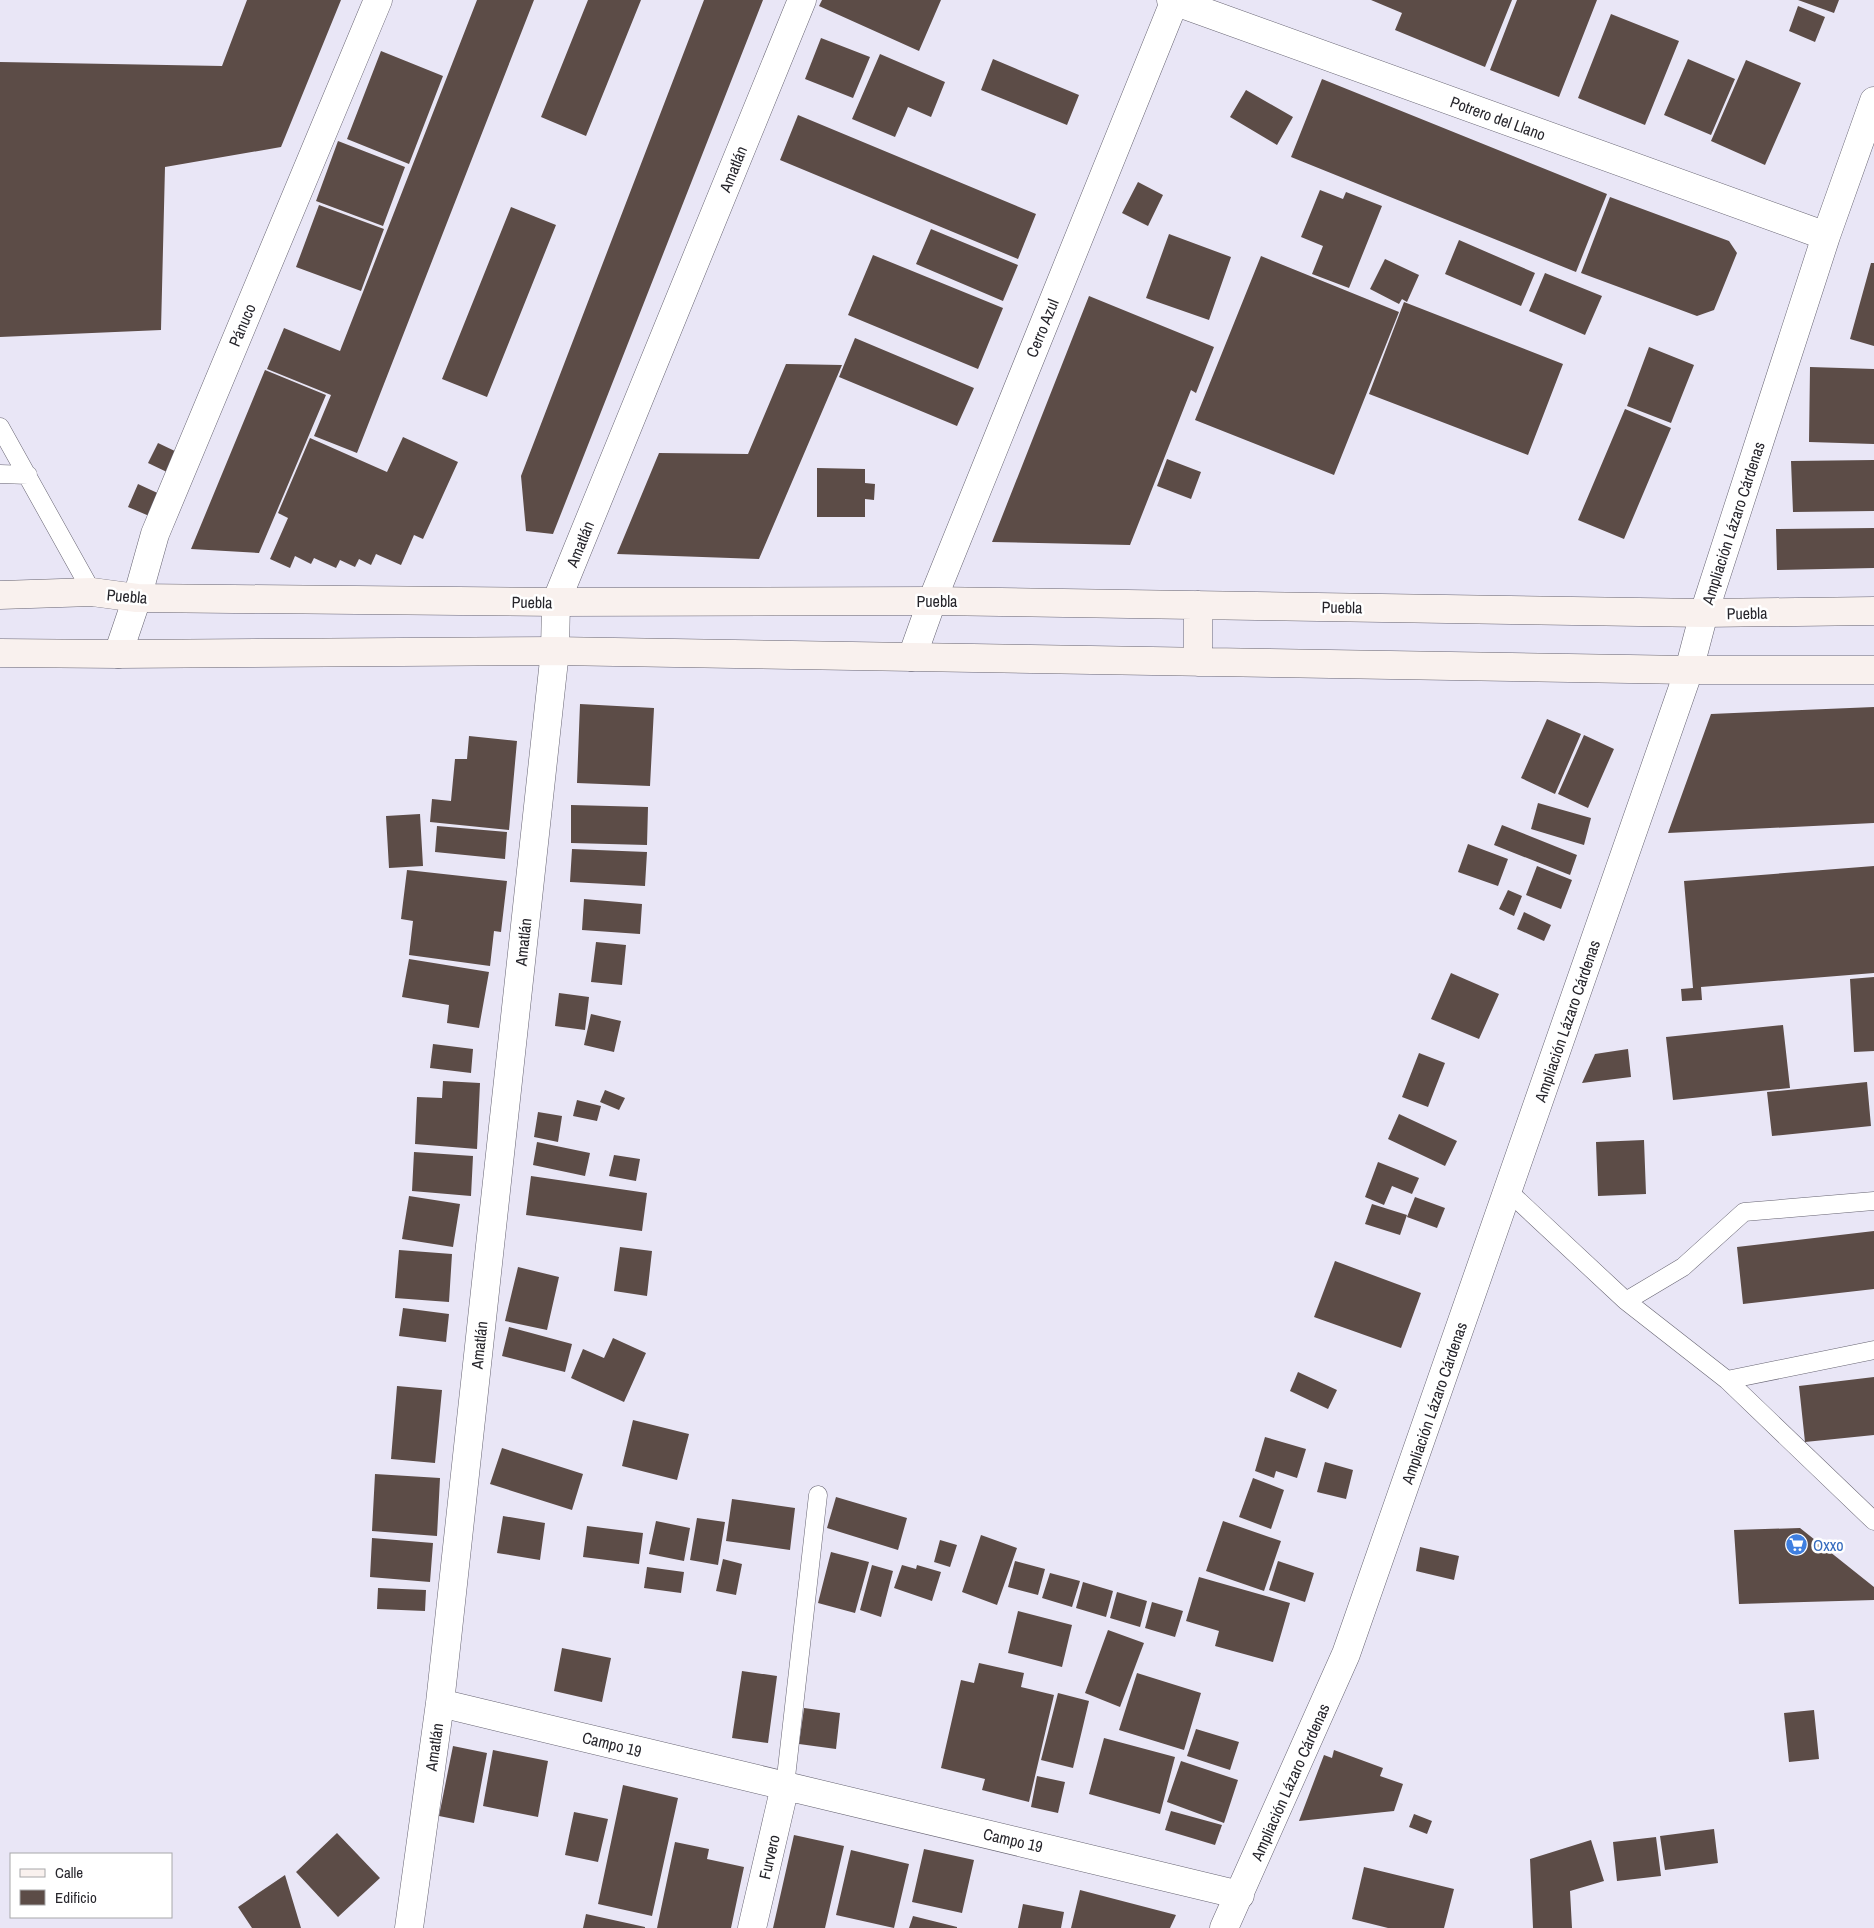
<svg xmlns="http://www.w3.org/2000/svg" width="1874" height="1928" font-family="'Archivo Narrow',sans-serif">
  <rect width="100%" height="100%" fill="#e9e6f6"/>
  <path fill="#5c4c47" d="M247,0H341L281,147L165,167L161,330L0,337V62L222,66Z
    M477,0H534L357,453L314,436L331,395L267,369L284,328L340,351Z
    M588,0H641L586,136L541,117Z
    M704,0H763L553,534L526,531L521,476Z
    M822,0H941L919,51L819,6Z
    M1371,0H1512L1485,67L1395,30L1402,13Z
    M1517,0H1597L1559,97L1490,70Z
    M1798,0H1839L1834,13Z
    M1798,6L1825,17L1815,42L1789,31Z
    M1611,14L1679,41L1645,125L1578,98Z
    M821,38L870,57L853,98L805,79Z
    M381,51L443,76L409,164L347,139Z
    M880,54L945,82L931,117L908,107L895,137L852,119Z
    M993,59L1079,95L1067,125L981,90Z
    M1688,59L1735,79L1711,135L1664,115Z
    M1746,60L1801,83L1765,165L1711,141Z
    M1322,79L1607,194L1576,272L1291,157Z
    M1246,90L1293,117L1277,145L1230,117Z
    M798,115L1036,214L1018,259L780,160Z
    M338,141L405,167L383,226L316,201Z
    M1138,182L1163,195L1148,226L1122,213Z
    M1320,190L1343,199L1346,192L1382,206L1349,288L1312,274L1323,246L1301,237Z
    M1610,197L1729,241L1737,253L1714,310L1697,316L1581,273Z
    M319,205L384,229L361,291L296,267Z
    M511,207L556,225L487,397L442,379Z
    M931,229L1018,265L1003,301L916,264Z
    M1169,234L1231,257L1209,320L1146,298Z
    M1459,240L1535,273L1521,306L1445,274Z
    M873,255L1003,308L978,369L848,315Z
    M1261,256L1399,312L1334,475L1195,420Z
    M1385,259L1419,275L1407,302L1402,299L1399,304L1370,289Z
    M1871,263H1874V346L1850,339Z
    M1545,273L1602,296L1585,335L1529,311Z
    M1089,296L1214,347L1196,393L1191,390L1130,545L992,542Z
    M1404,302L1563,364L1528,455L1369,394Z
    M855,338L974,388L957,426L839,377Z
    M1649,347L1694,365L1671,423L1627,406Z
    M786,364L842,365L759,559L617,554L659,453L748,454Z
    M1810,367L1874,369V444L1809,442Z
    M265,370L326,395L259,553L191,549Z
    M1625,409L1671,428L1624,539L1578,520Z
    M403,437L458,462L423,539L414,535L401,565L376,554L371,565L359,559L355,567L340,560L336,568L314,558L311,564L295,556L290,568L270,559L288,518L278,513L310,438L387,472Z
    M158,443L179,453L169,473L148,463Z
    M1167,459L1201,472L1191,499L1157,486Z
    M1874,460V511L1793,512L1791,461Z
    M817,468L865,469V483L875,484L874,500L865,499V517H817Z
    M138,484L164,496L154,518L128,507Z
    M1874,528V568L1777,570L1776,529Z
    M580,704L654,708L650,786L577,783Z
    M1874,707V823L1668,833L1711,714Z
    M1547,719L1581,734L1555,794L1521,778Z
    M1584,735L1614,749L1588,808L1558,794Z
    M469,736L517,741L509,830L430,822L432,799L451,801L455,759H467Z
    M1538,803L1591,818L1584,845L1531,829Z
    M571,805L648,807L647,845L571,843Z
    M420,814L423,866L389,868L386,816Z
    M1502,825L1577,855L1570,875L1494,845Z
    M437,826L507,832L505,859L435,852Z
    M1468,844L1508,859L1498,886L1458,872Z
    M572,849L647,852L645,886L570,882Z
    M1537,866L1572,880L1561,909L1526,895Z
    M1874,866V973L1701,987L1702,1000L1682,1001L1681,989L1693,988L1684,881Z
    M407,870L507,881L501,932L494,931L490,966L409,955L413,921L401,919Z
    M1508,890L1522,896L1514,916L1499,909Z
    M584,899L642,904L640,934L582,930Z
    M1524,912L1551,925L1544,941L1517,929Z
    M596,942L626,945L622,985L591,982Z
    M409,959L489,972L479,1028L447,1023L449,1005L402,997Z
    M1451,973L1499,994L1479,1039L1431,1019Z
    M1874,977V1051L1854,1052L1850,979Z
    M559,993L589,997L585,1030L555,1026Z
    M591,1014L621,1021L614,1052L584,1045Z
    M1783,1025L1790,1088L1673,1100L1666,1037Z
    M433,1044L473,1049L471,1073L430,1068Z
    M1628,1049L1631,1077L1582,1083L1595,1054Z
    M1419,1053L1445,1063L1428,1107L1402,1097Z
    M443,1081L480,1083L477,1149L415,1144L417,1097L442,1098Z
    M1867,1082L1871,1126L1772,1136L1767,1092Z
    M605,1090L625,1098L619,1110L600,1102Z
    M577,1100L601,1106L597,1121L573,1116Z
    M538,1112L562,1116L558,1142L534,1137Z
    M1399,1114L1457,1141L1445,1166L1388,1139Z
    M1644,1140L1646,1194L1598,1196L1596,1142Z
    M537,1142L590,1153L585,1176L533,1165Z
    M414,1152L473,1156L471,1196L412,1191Z
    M614,1155L640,1159L636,1181L609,1176Z
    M1378,1162L1419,1178L1412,1194L1392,1186L1384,1205L1365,1197Z
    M531,1176L647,1193L642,1231L526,1215Z
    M409,1196L460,1204L453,1247L402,1239Z
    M1415,1197L1445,1208L1437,1228L1407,1217Z
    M1372,1204L1407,1215L1400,1235L1365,1224Z
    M1874,1231V1289L1743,1304L1737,1247Z
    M620,1247L652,1251L647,1296L614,1291Z
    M399,1250L452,1254L449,1302L395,1298Z
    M1335,1261L1421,1293L1401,1348L1314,1317Z
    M518,1267L559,1277L547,1330L505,1321Z
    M403,1308L449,1314L446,1342L399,1336Z
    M509,1327L572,1344L565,1372L502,1356Z
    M613,1338L646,1353L624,1402L571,1378L583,1349L604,1358Z
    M1298,1372L1337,1390L1328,1409L1290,1391Z
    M1874,1377V1435L1805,1442L1799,1386Z
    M397,1386L442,1390L435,1463L391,1459Z
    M633,1420L689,1434L677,1480L622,1466Z
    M1265,1437L1306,1449L1297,1478L1276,1471L1274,1478L1255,1471Z
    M502,1448L583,1474L572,1510L490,1484Z
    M1325,1462L1353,1470L1346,1499L1317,1492Z
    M375,1474L440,1478L437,1536L372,1531Z
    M1253,1478L1284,1490L1271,1529L1239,1517Z
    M836,1497L907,1518L898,1550L827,1528Z
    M732,1499L795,1508L790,1550L726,1541Z
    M503,1516L545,1523L540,1560L497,1553Z
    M697,1518L725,1522L718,1565L690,1560Z
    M656,1521L690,1528L684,1561L649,1554Z
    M1223,1521L1281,1541L1264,1591L1206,1571Z
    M587,1526L643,1533L639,1564L583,1557Z
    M1800,1528L1874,1587V1600L1739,1604L1734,1530Z
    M981,1535L1017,1548L997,1605L962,1592Z
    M372,1538L433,1543L430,1582L370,1577Z
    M940,1540L957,1545L950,1567L934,1562Z
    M1420,1547L1459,1556L1454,1580L1416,1571Z
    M831,1552L869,1562L855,1613L818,1603Z
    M723,1559L742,1564L736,1595L716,1591Z
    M1015,1561L1045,1569L1038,1595L1008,1587Z
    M1278,1561L1314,1573L1305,1602L1269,1590Z
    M872,1565L893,1571L881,1617L860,1610Z
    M902,1565L916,1569L917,1565L941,1572L932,1601L894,1588Z
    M647,1567L684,1572L681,1593L644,1588Z
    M1050,1573L1080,1581L1072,1607L1042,1598Z
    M1199,1577L1290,1603L1273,1662L1215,1646L1219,1631L1186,1621Z
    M1083,1582L1113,1591L1106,1617L1076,1608Z
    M378,1588L426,1590L425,1611L377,1609Z
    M1117,1592L1147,1601L1140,1627L1110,1618Z
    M1152,1602L1183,1611L1175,1637L1145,1628Z
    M1018,1611L1072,1625L1062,1667L1008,1653Z
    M1108,1630L1144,1643L1120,1707L1085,1693Z
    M562,1648L611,1658L602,1702L554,1691Z
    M979,1663L1024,1673L1021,1687L1054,1695L1029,1802L982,1790L985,1779L941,1768L961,1680L974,1683Z
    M742,1671L777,1676L768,1743L732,1738Z
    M1137,1673L1201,1693L1184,1750L1119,1730Z
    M1058,1693L1089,1701L1073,1768L1041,1760Z
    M804,1708L840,1713L836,1749L799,1744Z
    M1814,1710L1819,1759L1789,1762L1784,1713Z
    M1196,1729L1239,1742L1230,1770L1187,1756Z
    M1104,1738L1175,1757L1160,1814L1089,1794Z
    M453,1746L487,1753L474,1823L439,1816Z
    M493,1750L548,1761L538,1817L483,1806Z
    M1334,1750L1383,1768L1380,1776L1403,1784L1394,1811L1299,1821L1324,1755L1332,1758Z
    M1181,1761L1238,1780L1224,1823L1167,1802Z
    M1037,1776L1065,1782L1058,1813L1031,1807Z
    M623,1785L678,1798L652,1916L598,1904Z
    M1171,1811L1222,1825L1215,1845L1165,1830Z
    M574,1812L608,1819L598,1862L565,1855Z
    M1414,1814L1432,1821L1427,1834L1409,1827Z
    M1714,1829L1718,1863L1665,1870L1660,1836Z
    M337,1833L380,1878L338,1917L296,1872Z
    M794,1835L844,1846L825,1928H773Z
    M1656,1837L1661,1876L1617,1881L1613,1842Z
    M1591,1840L1604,1881L1570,1891L1572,1928H1533L1530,1859Z
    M675,1842L709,1849L707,1859L744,1867L731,1928H657Z
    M924,1849L974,1860L962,1913L912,1902Z
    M851,1850L909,1864L894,1928L836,1915Z
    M1364,1867L1454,1889L1444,1928H1388L1352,1919Z
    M285,1875L301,1928H252L238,1907Z
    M1080,1890L1176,1915L1170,1928H1071Z
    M1023,1904L1064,1912L1061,1928H1018Z
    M586,1914L645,1927V1928H583Z
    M913,1916L957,1927V1928H909Z"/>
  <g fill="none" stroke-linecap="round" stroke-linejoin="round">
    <defs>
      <path id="service" d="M0,427L92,592
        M0,474L28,475
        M1508,1191L1626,1301L1727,1380L1874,1521
        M1626,1301L1683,1267L1744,1212L1874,1201
        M1727,1380L1874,1350
        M785,1786L818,1495"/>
      <path id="minor" d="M1171,0L1826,236
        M118,654L137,598L155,534L378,0
        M912,657L932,601L1175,0
        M440,1703L1240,1895
        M409,1928L440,1703L555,651L556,602L802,0
        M752,1928L785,1786
        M1224,1928L1346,1654L1689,670L1704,613L1826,236L1874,101"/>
      <path id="secondary" d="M0,595L92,592L137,598L556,602L932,601L1704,613L1874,611
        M1198,605V662
        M0,653L118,654L555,651L1689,670H1874"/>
    </defs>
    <use href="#service" stroke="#676472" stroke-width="19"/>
    <use href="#minor" stroke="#676472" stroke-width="29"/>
    <use href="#secondary" stroke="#676472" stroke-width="29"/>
    <use href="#service" stroke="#fff" stroke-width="18"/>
    <use href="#minor" stroke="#fff" stroke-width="28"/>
    <use href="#secondary" stroke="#f9f1ee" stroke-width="28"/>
  </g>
  <defs>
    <symbol id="supermarket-disc" viewBox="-11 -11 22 22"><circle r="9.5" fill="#3f7fe0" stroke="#fff"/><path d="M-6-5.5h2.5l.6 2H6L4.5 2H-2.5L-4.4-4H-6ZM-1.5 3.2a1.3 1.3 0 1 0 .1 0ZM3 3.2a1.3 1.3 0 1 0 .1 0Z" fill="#fff"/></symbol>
  </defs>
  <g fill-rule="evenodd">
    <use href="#supermarket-disc" x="1784" y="1532" width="25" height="25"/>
  </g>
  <g text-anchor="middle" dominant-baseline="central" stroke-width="5" stroke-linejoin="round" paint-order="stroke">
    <g font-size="16" fill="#26252b" stroke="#fff">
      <text transform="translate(1498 118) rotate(20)">Potrero del Llano</text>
      <text transform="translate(733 169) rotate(-68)">Amatlán</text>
      <text transform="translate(242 325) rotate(-67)">Pánuco</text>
      <text transform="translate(1042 328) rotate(-68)">Cerro Azul</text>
      <text transform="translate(1733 523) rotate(-72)">Ampliación Lázaro Cárdenas</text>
      <text transform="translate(580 544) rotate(-68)">Amatlán</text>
      <text transform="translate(127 596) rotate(5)">Puebla</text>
      <text x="937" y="601">Puebla</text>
      <text transform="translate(532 602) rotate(1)">Puebla</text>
      <text transform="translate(1342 607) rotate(1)">Puebla</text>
      <text transform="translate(1747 613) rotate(-1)">Puebla</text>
      <text transform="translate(523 942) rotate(-84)">Amatlán</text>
      <text transform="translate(1567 1021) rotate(-71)">Ampliación Lázaro Cárdenas</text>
      <text transform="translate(479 1345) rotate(-84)">Amatlán</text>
      <text transform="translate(1434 1403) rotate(-71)">Ampliación Lázaro Cárdenas</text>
      <text transform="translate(612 1744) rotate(14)">Campo 19</text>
      <text transform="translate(434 1747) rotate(-82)">Amatlán</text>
      <text transform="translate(1290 1782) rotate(-66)">Ampliación Lázaro Cárdenas</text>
      <text transform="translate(1013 1840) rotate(13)">Campo 19</text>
      <text transform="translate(769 1857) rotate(-77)">Furvero</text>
    </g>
    <g font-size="16" fill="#366cbe" stroke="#fff" text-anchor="start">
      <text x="1813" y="1545">Oxxo</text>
    </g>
  </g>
  <rect x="10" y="1853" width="162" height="65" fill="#ffffff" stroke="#a8a8aa"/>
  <rect x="20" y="1869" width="25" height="8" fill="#f9f1ee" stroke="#a8a8aa"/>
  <text x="55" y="1878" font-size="15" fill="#26252b">Calle</text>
  <rect x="20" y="1890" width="25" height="15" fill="#5c4c47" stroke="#a8a8aa"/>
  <text x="55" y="1903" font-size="15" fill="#26252b">Edificio</text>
</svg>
